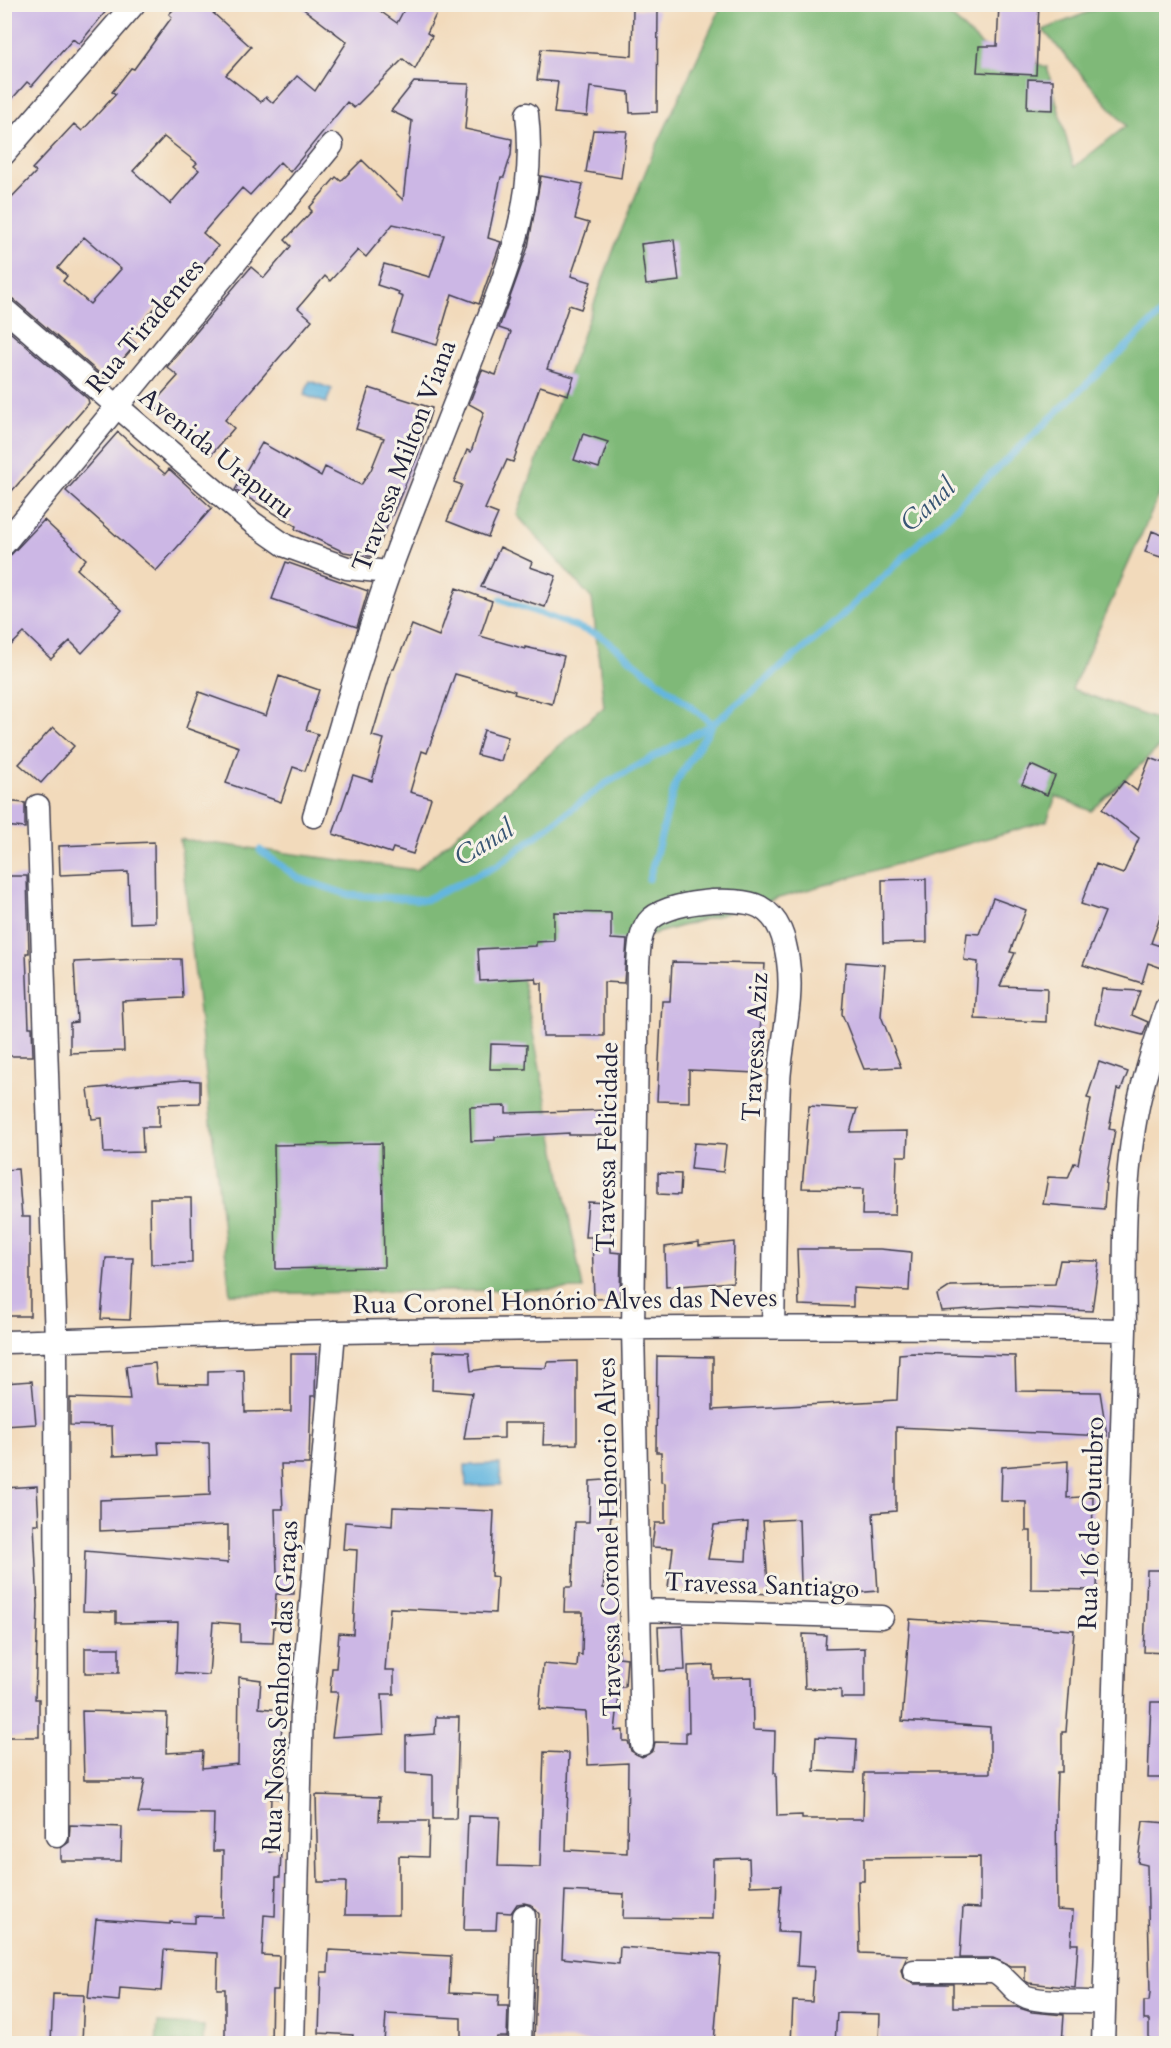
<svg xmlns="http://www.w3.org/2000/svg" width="1171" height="2048" font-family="Cardo,serif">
  <rect width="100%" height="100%" fill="#f7f3e8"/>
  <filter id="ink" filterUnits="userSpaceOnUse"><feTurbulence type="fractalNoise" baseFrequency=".0167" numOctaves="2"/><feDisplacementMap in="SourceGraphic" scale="12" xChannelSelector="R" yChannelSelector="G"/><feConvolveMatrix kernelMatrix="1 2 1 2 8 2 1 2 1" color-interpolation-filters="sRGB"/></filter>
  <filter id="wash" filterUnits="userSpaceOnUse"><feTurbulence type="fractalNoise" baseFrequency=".008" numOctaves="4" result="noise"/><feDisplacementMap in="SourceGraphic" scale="24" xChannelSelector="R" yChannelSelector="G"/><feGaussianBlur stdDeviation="1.35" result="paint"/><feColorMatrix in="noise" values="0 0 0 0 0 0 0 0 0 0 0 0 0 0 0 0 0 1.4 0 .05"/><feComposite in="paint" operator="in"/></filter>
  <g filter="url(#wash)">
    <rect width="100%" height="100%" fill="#f2dabb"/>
    <path fill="#7fb978" stroke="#506e5a" stroke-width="1.5" d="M722,5H939L983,46L1047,67L1074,167L1126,126L1043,30L1106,5H1166V480L1072,689L1166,723V741L1091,811L1056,796L1047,821L521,972L583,1289L230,1294L180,839L416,870L604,707L592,599L517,515L615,246L651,158Z
      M158,2023L204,2026L203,2043H156Z"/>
    <path fill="#64b6df" stroke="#436c8d" stroke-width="1.5" d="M310,381L332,389L326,403L304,395Z
      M500,1464L501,1485L466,1486L465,1465Z"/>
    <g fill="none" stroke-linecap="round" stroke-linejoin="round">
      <path stroke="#64b6df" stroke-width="7" d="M501,599L601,636L713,724L676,782L649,879
        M260,850L298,878L349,895L425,900L498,865L605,784L713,724L832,625L1166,309"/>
    </g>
    <g id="blocks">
      <path fill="#ccb7e5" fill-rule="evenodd" d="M4,4H112L79,44L73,39L32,86L27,82L4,108Z
        M179,4H203L251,47L226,75L261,102L266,97L273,103L297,76L315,91L347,42L297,4H370L397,23L407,4H441L427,33L432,36L415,69L403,59L354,108L347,102L290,172L280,162L250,195L242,188L203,233L218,246L166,310L159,303L129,338L136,344L106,379L13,299L4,296V205L36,172L32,169L74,124L82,131L116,94L112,92L131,68L134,69L172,17L169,14ZM164,137L197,163L194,166L199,170L170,204L133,171ZM84,237L121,269L90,304L63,281L67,276L58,268Z
        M999,4H1039L1036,75L977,72L979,46H997Z
        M633,9L658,10L657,112L630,113L629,92L590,87L587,116L554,113L558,82L537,80L541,49L632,56Z
        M1028,79L1053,80V110L1027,109Z
        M414,82L469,84L465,129L512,139L511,155L504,177H501L488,238L501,242L479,304L452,294L437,345L392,332L403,297L398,295L399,292L377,285L384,264L430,277L444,235L393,224L366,257L358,250L330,281L325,276L298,308L312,320L225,420L234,428L211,455L152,405L178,376L167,367L251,267L264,278L291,246L285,240L312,211L309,208L336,177L341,181L362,160L403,200L412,121L391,111Z
        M593,130L627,131L621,178L586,172Z
        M541,176L583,184L575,219L589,223L571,276L591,282L581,309L569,305L547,369L574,377L568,395L540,386L513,462L507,460L485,509L498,514L488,537L447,521L462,485L454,482L467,450L471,452L484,412L469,404L482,370L496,375L511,332L499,328L528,247Z
        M674,240L679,281L646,285L641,244Z
        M4,327L88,399L89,403L4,500Z
        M369,388L432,408L418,455L374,557L344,552L295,529L296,526L235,490L262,443L321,476L325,467L361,485L371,470L384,438L356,429Z
        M118,432L165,474L169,469L212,508L156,571L66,491Z
        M583,434L608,442L599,468L574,460Z
        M44,520L86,559L77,569L122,610L82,653L70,641L51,659L24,633L4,652V562Z
        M1152,531L1167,537V559L1145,552Z
        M500,547L532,562L530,567L556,576L545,607L481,587Z
        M286,562L368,591L357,627L272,599Z
        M456,588L492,601L480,636L525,649V647L564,656L552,704L514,694L515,691L455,674L427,753L422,751L410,792L431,798L413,854L393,848L391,853L333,834L353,775L372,781L384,739L372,736L392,669H394L412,625L439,636Z
        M279,676L319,690L306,730L318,734L305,771L293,767L281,802L226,783L239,747L186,728L199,692L266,716Z
        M53,727L74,746L41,783L19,764Z
        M484,730L508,737L501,761L477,755Z
        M1150,758L1167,764V898L1151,943L1167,948V958L1162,968L1148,963L1142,983L1083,965L1105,912L1081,904L1096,864L1123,874L1139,838L1102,809L1124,781L1137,791Z
        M1031,765L1055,776L1047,795L1022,784Z
        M4,801L25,803V828L4,826Z
        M154,842L155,922L130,923L128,872L60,875L59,846Z
        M4,876H27L29,953H26L29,1027H32L33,1056H6Z
        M926,879L927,942L883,943L882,880Z
        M993,898L1026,910L1010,952L1015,953L1000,986L1047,988L1046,1022L975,1019L978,962L964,960L967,933L979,934Z
        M554,912L611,913V939L627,940L624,983L604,982V1036H543L542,983H537L536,978L480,981L478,949L536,946V942L554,941Z
        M139,959H181L183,998L122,1001L124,1051L70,1053V1023L77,1022L74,962Z
        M672,962L765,964L757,1073L689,1070V1102L657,1101L662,1001H670Z
        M846,962L885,965L881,1016L901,1067L864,1069L842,1014Z
        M1102,989L1140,991L1132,1015L1148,1022L1143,1035L1095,1023Z
        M491,1044L527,1045L526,1069H490Z
        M1099,1062L1128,1072L1121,1090L1117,1089L1109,1129L1115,1130L1106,1181L1104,1209L1043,1204L1048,1177L1068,1178L1074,1163L1078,1164L1091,1099L1087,1098Z
        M184,1080L200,1081V1103L159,1104V1127H142L143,1152L104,1153L102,1118L92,1119L88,1089Z
        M506,1106V1113L609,1110L610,1135H569V1133L495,1137V1140L471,1141L470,1107Z
        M809,1106L857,1109L850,1132L908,1131L907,1156H897L895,1215H862L863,1189L802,1188Z
        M382,1143L384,1267L276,1269L274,1145Z
        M694,1143L726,1145L723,1172L691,1169Z
        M18,1169L22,1217H30V1316H4V1170Z
        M658,1173L681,1174L680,1195L658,1194Z
        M150,1198H191L192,1263L151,1264Z
        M588,1202L611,1203V1252L621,1253L620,1298L594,1299L592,1237H585Z
        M699,1242V1246L734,1242L733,1282L666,1287L665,1247Z
        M797,1249H880L911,1252L909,1291L853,1288V1307L799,1305Z
        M106,1258H133L130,1320L101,1319Z
        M1060,1260L1099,1261L1092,1311L1002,1307L941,1311L937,1295L951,1286L1055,1284Z
        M433,1351L469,1352L471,1371L496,1367L546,1368L547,1362L577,1361V1444L543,1445L544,1423H504V1438L464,1439L472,1393L432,1390Z
        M913,1353L1015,1356L1016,1391L1100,1392L1107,1436L896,1427V1511L873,1513L878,1591L854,1593L855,1597L832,1599L831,1582L801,1583L799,1519L763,1521L769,1594L668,1588L673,1548L652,1547L655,1523H665V1483L661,1482V1452H656L657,1356L713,1357V1410L897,1400L899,1354ZM748,1522L746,1561L708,1559L714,1525Z
        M291,1354H316L315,1396H311L309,1464H281L283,1509H275L277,1573H294V1594H276L273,1643L240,1642V1624L213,1622L209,1675L176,1673L178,1622L116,1623V1612L83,1611L85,1551L228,1563V1525L100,1531V1500L210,1495L209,1443L158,1442L159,1454L113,1456L112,1426L70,1425V1398L130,1400L126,1366L155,1363L157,1384L208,1385V1371L244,1370L245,1412L291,1411Z
        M32,1381L36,1424L4,1426V1383Z
        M1068,1461L1067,1498L1093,1496L1092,1555L1098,1554L1097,1590L1031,1589V1531H1026V1502L1001,1501L1002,1467Z
        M619,1479L618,1516L611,1515L603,1588L619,1589V1657L627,1658L625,1687H620L615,1731L623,1730V1741H628L631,1751L642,1757L653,1751L655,1742L686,1743V1732H689L688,1666L713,1665V1678L752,1677L753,1730L775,1731L774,1773H776L777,1816L802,1815V1819H863L864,1773H990V1727L902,1721L910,1619L1074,1630L1066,1732H1062V1772H1057L1056,1802L1057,1910L1073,1911L1071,1944H1078L1075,1988L1029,1983L1025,1981V1966H1010L993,1958H960L963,1907L980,1908V1857L864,1858V1881H858L860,1953L908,1955L901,1970L903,1978L914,1984H953V2007H1016L1032,2012L1064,2015L1062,2043H879L880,2014L837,2013L835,2043H791L793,2001L812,2002L814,1967L797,1966L799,1933L778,1932L781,1885L750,1886L749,1858L713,1859L712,1919L623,1918L624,1894L565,1891L562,1958L619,1964L620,1947L721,1954L714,2043L675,2041V2043H589L590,2041L534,2039L539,1914L532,1905L524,1903L517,1904L511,1913L497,1912L496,1930H464L468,1816L500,1817L498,1866L540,1867L544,1752L569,1753L566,1850L627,1853L628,1763L588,1765L586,1712L539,1709L543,1664L577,1667L578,1654L582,1655L583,1612H564L565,1587H572L575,1522H589L590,1481Z
        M37,1486L39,1524H34L38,1606L35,1699H39V1737H4V1488Z
        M393,1507L494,1511L491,1576L497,1577L495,1613L390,1608L385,1670H394V1694H382L384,1734L332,1737L338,1692H330L332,1668H336L339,1633L353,1634L357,1550L343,1549L345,1522L392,1526Z
        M1147,1570H1167V1653L1144,1652Z
        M683,1626L685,1670L660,1671L658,1627Z
        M803,1634L826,1635L825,1649L865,1648V1698H841V1690L805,1688Z
        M85,1648H119V1673H85Z
        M239,1677L261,1680L259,1708L282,1710L281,1751H276L281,1799L271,1798L269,1852L281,1850L280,1877H276L275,1916L264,1915L262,1955L279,1956L278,1990H272L271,2043H225V1989H217L218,1953L164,1950L161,1991L120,1988L119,2001L88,1998L96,1919L170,1924V1922L195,1923V1916L222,1917L223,1851H213L214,1814L138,1813L145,1780H84L82,1711L167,1713L166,1753L203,1751L202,1768L238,1764Z
        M1151,1702H1167V1778H1148Z
        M436,1717H459L456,1819H433V1775L406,1773V1736L435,1734Z
        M816,1737L857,1739L855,1773L814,1771Z
        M316,1795L380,1797L379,1821H429L428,1857L399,1856V1915H345L346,1882H318Z
        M1143,1821L1167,1823V2043H1149V2020H1144V2001H1149L1150,1993L1147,1865L1138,1863Z
        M70,1825L122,1827L121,1861H61V1848L69,1842Z
        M329,1950L451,1956L449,1993L499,1995L498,2006H508L507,2037H497L495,2043H461V2018L386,2014L384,2043H352L353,2035L319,2033L321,1972H328Z
        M53,1994L84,1995L82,2043H51Z"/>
    </g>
  </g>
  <g filter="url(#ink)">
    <use href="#blocks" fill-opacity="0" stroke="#413e4e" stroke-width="1.5"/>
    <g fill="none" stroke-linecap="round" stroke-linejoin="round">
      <defs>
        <path id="minor" d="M4,154L134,4
          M4,309L253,523L286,546L347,568L389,572
          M4,544L332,145
          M38,806L56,1341L57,1836
          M314,816C339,734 361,650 390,570C415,502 443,434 469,367C502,282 538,207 527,114
          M4,1342C115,1339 226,1334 337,1332C600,1328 862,1325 1125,1330
          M640,1610L882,1617
          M642,1744L633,1329L638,966C639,951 639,935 648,922C664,901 737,895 760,907C780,918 785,940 788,961C794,1002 781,1042 779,1082C775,1164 775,1246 773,1327
          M914,1971H993C1007,1976 1012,1992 1027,1997C1044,2003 1084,2001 1104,2003
          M293,2044L302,1708L334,1332
          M520,2044L524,1916
          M1103,2044L1125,1330C1124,1254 1123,1176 1139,1101C1146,1070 1156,1040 1166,1009"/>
      </defs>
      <use href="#minor" stroke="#413e4e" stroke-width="25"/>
      <use href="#minor" stroke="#fff" stroke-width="22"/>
    </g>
  </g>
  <g text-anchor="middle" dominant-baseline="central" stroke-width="6" stroke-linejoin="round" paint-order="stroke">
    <g font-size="26" fill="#22223b" stroke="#f7f3e8">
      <text transform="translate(145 326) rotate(-50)">Rua Tiradentes</text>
      <text transform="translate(217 453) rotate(39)">Avenida Urapuru</text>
      <text transform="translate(404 456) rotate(-69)">Travessa Milton Viana</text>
      <text transform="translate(755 1047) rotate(-87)">Travessa Aziz</text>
      <text transform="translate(607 1147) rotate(-89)">Travessa Felicidade</text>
      <text transform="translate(565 1301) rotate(-1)">Rua Coronel Honório Alves das Neves</text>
      <text transform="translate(1091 1523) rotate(-88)">Rua 16 de Outubro</text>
      <text transform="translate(609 1537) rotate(-91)">Travessa Coronel Honorio Alves</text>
      <text transform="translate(762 1585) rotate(2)">Travessa Santiago</text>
      <text transform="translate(280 1686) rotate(-87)">Rua Nossa Senhora das Graças</text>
    </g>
    <g font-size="27" font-style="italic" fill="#395674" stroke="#f7f3e8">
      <text transform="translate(928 505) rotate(-43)">Canal</text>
      <text transform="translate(484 843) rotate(-31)">Canal</text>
    </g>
  </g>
  <rect width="1171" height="2048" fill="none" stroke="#f7f3e8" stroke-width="24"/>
</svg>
